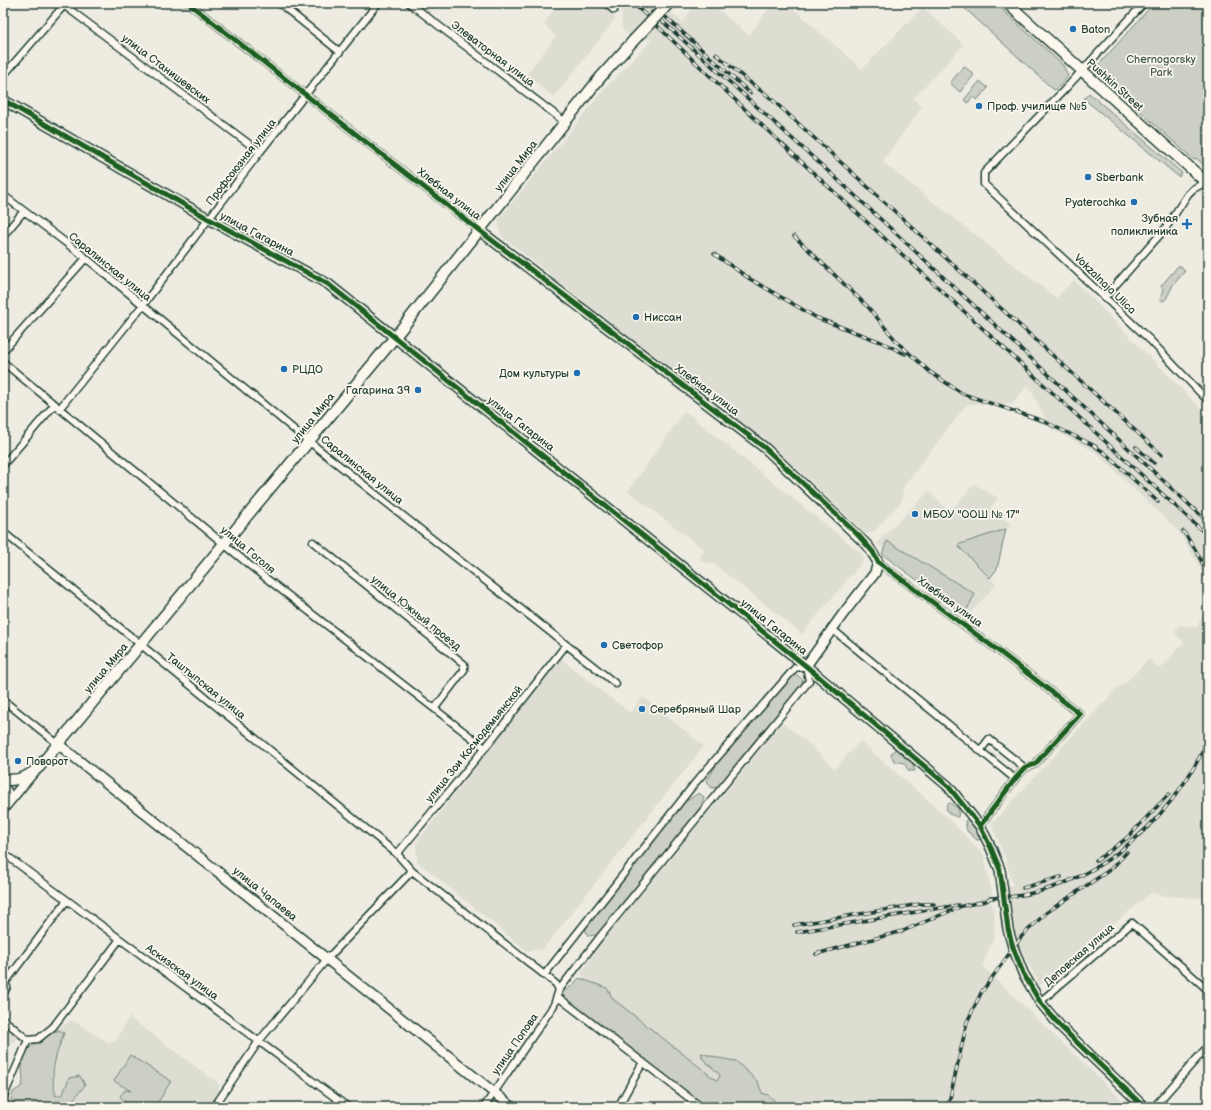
<svg xmlns="http://www.w3.org/2000/svg" width="1211" height="1110" font-family="'Balsamiq Sans',sans-serif">
  <rect width="100%" height="100%" fill="#eeece1"/>
  <filter id="ink" filterUnits="userSpaceOnUse"><feTurbulence type="fractalNoise" baseFrequency=".025" numOctaves="2"/><feDisplacementMap in="SourceGraphic" scale="8" xChannelSelector="R" yChannelSelector="G"/><feConvolveMatrix kernelMatrix="1 2 1 2 8 2 1 2 1" color-interpolation-filters="sRGB"/></filter>
  <g filter="url(#ink)">
    <path fill="#ddddd2" d="M559,3H600L616,18L554,97L526,75L556,36L544,24Z
      M621,3H661L683,23L695,3H710L749,35L773,3H787L862,69L923,7L964,45L913,99L922,107L882,162L1056,298L1074,280L1208,416V599L1200,567L1178,531L1094,451L1051,429L1028,385L1012,403L967,404L904,486L901,502L874,531L866,534L798,469L501,236L498,220L608,85L652,40L629,36L622,29Z
      M685,411L862,554L863,561L802,634L715,565L701,561V553L706,551L628,491Z
      M974,484L998,498L990,508L1011,524L977,563L996,585L971,612L877,543L929,491L948,510L956,505Z
      M1208,605V896L1202,898L1166,896L1151,893L1040,985L1018,945L1007,886L1013,885L1005,858L991,824L1119,686L1125,683L1149,659L1160,669L1184,642L1173,632L1179,625L1197,627Z
      M561,659L630,713L643,697L704,746L543,949L527,951L417,861L416,843Z
      M782,723L806,741L835,769L860,741L947,817L984,855L992,894L989,895L995,914L994,937L982,966L1129,1107H752L585,979L581,973L601,943Z
      M129,1017L218,1083L220,1092L210,1107H28L50,1035L60,1027L72,1020L109,1043L115,1042Z
      M3,1022L17,1037L3,1057Z"/>
    <path fill="#cbcfc4" stroke="#75867c" d="M959,3H995L1063,65L1068,76L1061,85L1054,90Z
      M1154,3H1208V165L1206,167L1196,158L1194,160L1094,70Z
      M964,66L974,75L960,92L950,83Z
      M980,81L988,88L977,100L973,97L968,103L964,100Z
      M1089,93L1182,173L1179,177L1084,99Z
      M1178,266H1181L1185,271L1173,285L1166,299L1163,301L1160,299L1163,289L1161,286Z
      M1006,529L997,569L990,578L957,545Z
      M887,541L975,594L964,615L882,554Z
      M796,674L803,680L800,688L718,787L712,788L707,781L722,755L789,679Z
      M897,749L903,753L906,759L912,762L915,771H909L904,763L894,761L891,755L894,750Z
      M699,793L704,797L701,807L596,935L588,936L586,932V927L683,803Z
      M950,803L959,809L958,817C951,816 944,811 947,804Z
      M968,819L982,837L980,840H977L967,831L965,821Z
      M579,978L607,988L613,999L716,1080H718L720,1075L703,1059L701,1053L718,1058L736,1061L758,1082L762,1093L768,1095L782,1107H694L561,1002L563,992L572,986Z
      M59,1030L64,1033C56,1055 49,1072 56,1096L63,1094L69,1078L80,1076L85,1085L73,1100V1107H18L11,1100L13,1092L22,1086C24,1079 22,1075 22,1068C22,1046 43,1038 59,1030Z
      M130,1055L171,1081L157,1104L160,1107C144,1107 129,1110 120,1096L125,1090L131,1091L114,1081Z"/>
    <g fill="none" stroke-linecap="round" stroke-linejoin="round">
      <defs>
        <path id="street" d="M61,3L260,152
          M188,3L480,231
          M279,3L340,52
          M409,3L565,122
          M606,3L614,10
          M1144,3L1067,87L984,173V184L1150,340L1208,401
          M3,76L66,3
          M3,195L86,258L297,432L616,684
          M3,236L24,211
          M1105,297L1165,229L1188,194L1193,189L1208,181
          M3,351L86,258
          M3,362L253,568L485,748
          M60,408L142,306L260,152L378,3
          M3,465L55,404
          M3,532L397,854L412,871L556,984L559,990
          M313,542L464,664V670L435,708
          M878,562L996,649L1080,714L1035,764L1025,768L1015,779L980,826
          M832,629L1015,779
          M3,700L58,744
          M980,751L989,739L1025,768
          M3,853L348,1107
          M397,854L485,748L566,645
          M3,994L7,987L5,983L67,900
          M558,997L701,1107
          M1040,1002L1132,923L1208,990
          M3,1019L28,1040
          M3,1098L28,1040L38,1039L53,1027L120,939
          M3,1104L7,1107
          M214,1107L259,1041L327,959L412,871
          M484,1107L554,1005L559,990L599,938L809,681L806,666L795,668L695,783L545,974
          M618,1107L643,1062
          M1154,1107L1208,1046"/>
        <path id="secondary" d="M3,100L209,219L328,284L806,666L948,786L980,826L991,848L1000,870L1008,929L1013,947L1023,973L1040,1002L1060,1026L1144,1107
          M480,231L765,448L868,546L878,562L875,573L843,614L806,666
          M58,744L512,1107
          M3,786L7,792L8,803
          M3,809L32,774"/>
        <path id="primary" d="M1007,3L1208,184
          M3,779C17,782 29,777 39,767L387,347L599,79L633,41"/>
      </defs>
      <use href="#street" stroke="#1f3d34" stroke-width="9"/>
      <use href="#secondary" stroke="#1f3d34" stroke-width="12"/>
      <use href="#primary" stroke="#1f3d34" stroke-width="13"/>
      <use href="#street" stroke="#fbf7ec" stroke-width="6"/>
      <use href="#secondary" stroke="#fbf7ec" stroke-width="9"/>
      <use href="#primary" stroke="#fbf7ec" stroke-width="10"/>
      <defs>
        <path id="rail" d="M633,3L768,131L1208,536
          M650,3L750,93
          M652,12L849,190L1208,522
          M716,54L748,81
          M744,78L767,95L1162,455
          M794,236L868,307L898,343L930,372L963,394L1043,421L1093,445L1105,453L1158,502
          M714,254L750,279L817,318L881,342L905,354
          M1136,447L1154,463
          M1183,531L1195,549L1208,574
          M1096,861L1127,838L1169,794
          M1023,888L1061,877
          M794,925L920,904H934
          M797,932L958,905
          M816,954L903,931L962,906L986,901L990,898C1086,897 1170,825 1208,740
          M948,1107L967,1022L981,993L1022,936L1046,913L1111,869L1127,852"/>
      </defs>
      <use href="#rail" stroke="#1f3d34" stroke-width="3.5"/>
      <use href="#rail" stroke="#fbf7ec" stroke-width="2" stroke-dasharray="6" stroke-linecap="butt"/>
      <defs>
        <path id="primary-bridge" d="M633,41L669,3"/>
      </defs>
      <use href="#primary-bridge" stroke="#1f3d34" stroke-width="13" stroke-linecap="butt"/>
      <use href="#primary-bridge" stroke="#fbf7ec" stroke-width="10"/>
      <defs>
        <path id="cycleway" d="M188,3L480,231L765,448L858,535L873,552L878,562L996,649L1080,714L1035,764L1025,768L1015,779L980,826
          M3,100L209,219L328,284L806,666L948,786L980,826L991,848L1000,870L1008,929L1013,947L1023,973L1040,1002L1060,1026L1144,1107"/>
      </defs>
      <use href="#cycleway" stroke="#fbf7ec" stroke-width="8"/>
      <use href="#cycleway" stroke="#1b5e20" stroke-width="5"/>
    </g>
  </g>
  <g fill="#1f6fb2" stroke="#fbf7ec" stroke-width="1.5">
    <circle cx="1073" cy="29" r="4"/>
    <circle cx="979" cy="106" r="4"/>
    <circle cx="1088" cy="177" r="4"/>
    <circle cx="1134" cy="202" r="4"/>
    <path d="M1185 218h4v4h4v4h-4v4h-4v-4h-4v-4h4z"/>
    <circle cx="636" cy="317" r="4"/>
    <circle cx="284" cy="369" r="4"/>
    <circle cx="577" cy="373" r="4"/>
    <circle cx="418" cy="390" r="4"/>
    <circle cx="915" cy="514" r="4"/>
    <circle cx="604" cy="645" r="4"/>
    <circle cx="642" cy="709" r="4"/>
    <circle cx="18" cy="761" r="4"/>
  </g>
  <g text-anchor="middle" dominant-baseline="central" stroke-width="3.5" stroke-linejoin="round" paint-order="stroke">
    <g font-size="11" fill="#1f3d34" stroke="#fbf7ec" text-anchor="start">
      <text x="1081" y="29">Baton</text>
      <text x="987" y="106">Проф. училище №5</text>
      <text x="1096" y="177">Sberbank</text>
      <text x="1126" y="202" text-anchor="end">Pyaterochka</text>
      <text x="1178" y="218" text-anchor="end">Зубная<tspan x="1178" dy="13">поликлиника</tspan></text>
      <text x="644" y="317">Ниссан</text>
      <text x="292" y="369">РЦДО</text>
      <text x="569" y="373" text-anchor="end">Дом культуры</text>
      <text x="410" y="390" text-anchor="end">Гагарина 39</text>
      <text x="923" y="514">МБОУ "ООШ № 17"</text>
      <text x="612" y="645">Светофор</text>
      <text x="650" y="709">Серебряный Шар</text>
      <text x="26" y="761">Поворот</text>
    </g>
    <g font-size="11" fill="#1f3d34" stroke="#fbf7ec">
      <text transform="translate(493 54) rotate(37)">Элеваторная улица</text>
      <text transform="translate(166 69) rotate(37)">улица Станишевских</text>
      <text transform="translate(1115 85) rotate(42)">Pushkin Street</text>
      <text transform="translate(241 162) rotate(-52)">Профсоюзная улица</text>
      <text transform="translate(516 166) rotate(-52)">улица Мира</text>
      <text transform="translate(449 194) rotate(38)">Хлебная улица</text>
      <text transform="translate(257 234) rotate(28)">улица Гагарина</text>
      <text transform="translate(110 267) rotate(39)">Саралинская улица</text>
      <text transform="translate(1105 284) rotate(44)">Vokzalnaja Ulica</text>
      <text transform="translate(707 390) rotate(37)">Хлебная улица</text>
      <text transform="translate(313 418) rotate(-51)">улица Мира</text>
      <text transform="translate(521 424) rotate(38)">улица Гагарина</text>
      <text transform="translate(362 470) rotate(39)">Саралинская улица</text>
      <text transform="translate(248 550) rotate(40)">улица Гоголя</text>
      <text transform="translate(950 602) rotate(36)">Хлебная улица</text>
      <text transform="translate(416 613) rotate(39)">улица Южный проезд</text>
      <text transform="translate(774 627) rotate(39)">улица Гагарина</text>
      <text transform="translate(106 668) rotate(-50)">улица Мира</text>
      <text transform="translate(206 686) rotate(39)">Таштыпская улица</text>
      <text transform="translate(474 744) rotate(-51)">улица Зои Космодемьянской</text>
      <text transform="translate(265 894) rotate(39)">улица Чапаева</text>
      <text transform="translate(1079 955) rotate(-41)">Деповская улица</text>
      <text transform="translate(182 972) rotate(36)">Аскизская улица</text>
      <text transform="translate(515 1044) rotate(-55)">улица Попова</text>
    </g>
    <g font-size="11" fill="#415a51" stroke="#fbf7ec">
      <text x="1161" y="59">Chernogorsky<tspan x="1161" dy="13">Park</tspan></text>
    </g>
  </g>
  <rect width="1211" height="1110" fill="none" stroke="#fbf7ec" stroke-width="16"/>
  <rect x="8" y="8" width="1195" height="1094" fill="none" stroke="#1f3d34" stroke-width="1.5" filter="url(#ink)"/>
</svg>
